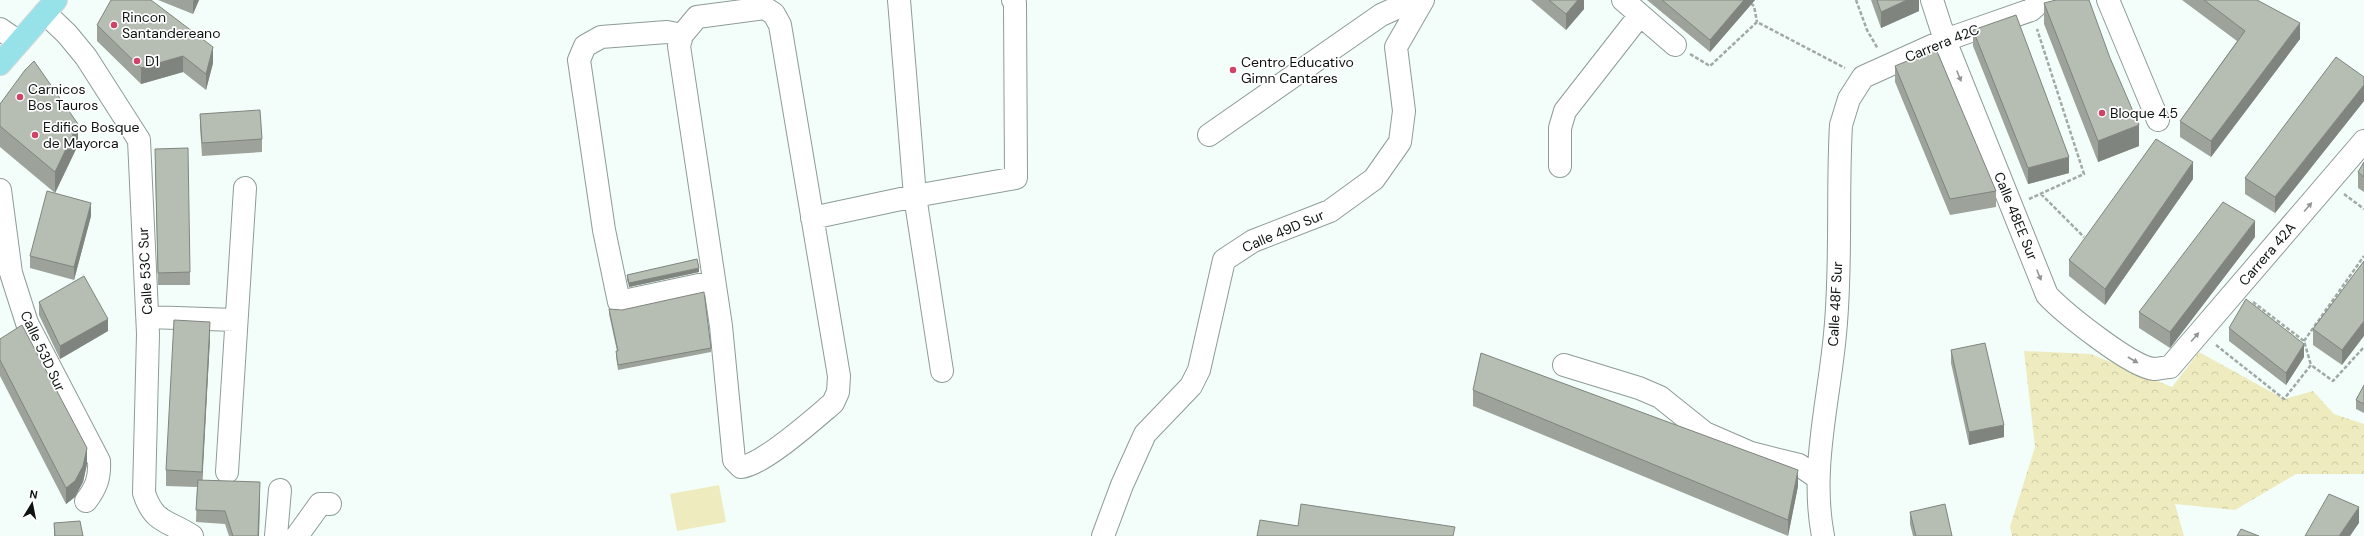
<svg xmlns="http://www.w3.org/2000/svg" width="2364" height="536" font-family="'DM Sans',sans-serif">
  <defs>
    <pattern id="forest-crowns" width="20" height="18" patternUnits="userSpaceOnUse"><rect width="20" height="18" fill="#eeecbe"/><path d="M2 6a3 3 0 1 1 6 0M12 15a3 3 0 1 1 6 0" fill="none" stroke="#cbcaa2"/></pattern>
  </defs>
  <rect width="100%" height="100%" fill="#f3fefa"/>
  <path fill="url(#forest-crowns)" d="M2024,351L2091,354L2172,387L2199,352L2284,399L2313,391L2334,414L2364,424V474H2296L2235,510L2175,504L2184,536H2012L2010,527L2035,447Z"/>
  <path fill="#eeecbe" d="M719,485L726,522L677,531L670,494Z"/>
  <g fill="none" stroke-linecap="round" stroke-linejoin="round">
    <defs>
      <path id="minor" d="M899,0L915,196L942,371
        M1623,0L1675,45
        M1932,0L1946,43L2047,295C2064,313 2131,367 2154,369C2159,369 2165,367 2170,367L2364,141
        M2108,0L2158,120
        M765,8L774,14L780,25L839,376L838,392L833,403C814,419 763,465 741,467L734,460L721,326L679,46L682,35L697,17Z
        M45,13L67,34L86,57L139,140L148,334L144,493C154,524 168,520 192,536
        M0,29L19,42
        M682,35L667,32L601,37L585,46L579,60L604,230L619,302L713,282
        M1209,135L1381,15L1414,0
        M1560,166V128L1565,111L1640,15
        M0,190L11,273L27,323L99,461C100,478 96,488 86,501
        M812,218L915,196L1016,178L1015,3L1013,0
        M148,317L235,320
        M1564,365L1639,388L1660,397L1705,433L1751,453L1799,465L1818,478
        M227,472L245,188
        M276,536L280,490
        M297,536L320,504H330
        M1103,536L1122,485L1145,434L1191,386L1199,370L1224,260L1253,241L1330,211L1374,179L1400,142L1404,111L1396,47L1423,0
        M1823,536C1810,469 1829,401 1835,334C1842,265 1837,194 1841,125L1849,99L1863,77L1945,40L2031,10L2042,0"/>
      <path id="major" d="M0,64L56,0"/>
    </defs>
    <use href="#minor" stroke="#8e9b96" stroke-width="24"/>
    <use href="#major" stroke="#d8d9d9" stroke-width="24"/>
    <path stroke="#a1a9a6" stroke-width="2.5" stroke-dasharray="4 2" stroke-linecap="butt" d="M1746,0L1754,6L1757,22
      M1856,0L1867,30L1878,49
      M1690,54L1710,66L1757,22L1845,68
      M2041,194L2084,237
      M2344,194L2364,209
      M2029,199L2084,174L2037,29
      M2253,302L2304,341L2311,365
      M2304,341L2364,256
      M2216,345L2284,399L2311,365L2333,381L2364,347"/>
    <use href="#minor" stroke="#fff" stroke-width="22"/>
    <use href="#major" stroke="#97e2e9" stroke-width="22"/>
  </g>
  <path fill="#9da39b" d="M158,0H199L193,14Z
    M1531,0H1584V9L1566,30Z
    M1647,0H1755L1710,52Z
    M1871,0H1919V11L1881,28Z
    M2182,0H2257L2300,39L2211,157L2180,137V121L2237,41Z
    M2044,3L2139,146L2098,162L2044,24Z
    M97,25L213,63L206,90L183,72L141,84L97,41Z
    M1973,30L2069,173L2028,184L1973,46Z
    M1895,66L1996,191V207L1950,215L1895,82Z
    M2364,77V101L2275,213L2245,194V178Z
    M0,104L78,145L55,193L0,147Z
    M200,114L262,139V152L202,156L200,127Z
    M155,162L190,272V285H158Z
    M2364,162V192L2358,188V172Z
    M2193,179L2105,305L2069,276V260Z
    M91,216L74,280L30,268V256Z
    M2255,237L2170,348L2139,328V312Z
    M2364,261L2342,365L2313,345V329Z
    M699,272L629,287L627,280V275Z
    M39,302L108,331L60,359L39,315Z
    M609,309L711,348V352L618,370L616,356V351H617L609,314Z
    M2229,328L2304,357L2286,385L2229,341Z
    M210,338L202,480L260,495L259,536H229L225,524L196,522L197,487L166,486V470Z
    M0,339L87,464L83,482L75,497L66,504L0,376Z
    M1951,350L2004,437L1969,445L1951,363Z
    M2364,385V413L2356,409V400Z
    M1473,390L1798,486L1788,536L1473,406Z
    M1910,512L1952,536H1913L1910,524Z
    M54,523L83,536H54Z"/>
  <path fill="#7f857e" d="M194,0H199L193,14V1Z
    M1578,0H1584V9L1566,30V14Z
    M1744,0H1755L1710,52V40Z
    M1907,0H1919V11L1881,28V12Z
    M2300,23V39L2211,157V141Z
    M213,47V63L206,90V74Z
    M183,56V72L141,84V68Z
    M2364,85V101L2275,213V197Z
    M78,124V145L55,193V172Z
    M2139,125V146L2098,162V141Z
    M2069,157V173L2028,184V168Z
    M2193,162V179L2105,305V289Z
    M91,203V216L74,280V267Z
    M2255,221V237L2170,348V332Z
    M699,268V272L629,287V283Z
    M108,319V331L60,359V346Z
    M2364,321V336L2342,365V350Z
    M210,322V338L202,488V472Z
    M2304,344V357L2286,385V373Z
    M2004,425V437L1969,445V432Z
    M87,448V464L83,482L75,497L66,504V488Z
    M1798,470V486L1788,536V520Z
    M260,482L259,536H258Z
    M2359,507V523L2350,536H2339Z"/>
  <path fill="#b6beb4" stroke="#7f857e" d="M111,0H151L213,47L206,74L183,56L141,68L97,25Z
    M1549,0H1578L1566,14Z
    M1662,0H1744L1710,40Z
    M1877,0H1907L1881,12Z
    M2056,0H2089L2110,58L2139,125L2098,141L2044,3Z
    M2204,0H2257L2300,23L2211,141L2180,121L2245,31Z
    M2016,15L2069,157L2028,168L1973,30Z
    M1936,49L1996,191L1950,199L1895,66Z
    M2336,57L2364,77V85L2275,197L2245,178Z
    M34,61L78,124L55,172L0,126V104L25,70Z
    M260,110L262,139L202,143L200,114Z
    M2156,139L2193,162L2105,289L2069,260Z
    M188,148L190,272L158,273L155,149Z
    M2364,162V177L2358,172Z
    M47,191L91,203L74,267L30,256Z
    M2223,202L2255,221L2170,332L2139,312Z
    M697,259L699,268L629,283L627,275Z
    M2364,261V321L2342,350L2313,329Z
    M84,276L108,319L60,346L39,302Z
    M704,292L711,348L618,365L616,351H618L609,309L622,310Z
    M2246,299L2304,344L2286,373L2229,328Z
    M174,320L210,322L202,472L166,470Z
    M22,325L87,448L83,466L75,481L66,488L0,360V339Z
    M1985,343L2004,425L1969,432L1951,350Z
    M1481,353L1798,470L1788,520L1473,390Z
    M2364,385V404L2356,400Z
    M198,480L260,482L258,536H233L225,511L196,510Z
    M2329,494L2359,507L2339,536H2305Z
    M1301,504L1455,527L1453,536H1257L1260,520L1298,526Z
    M1945,504L1952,536H1916L1910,512Z
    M80,521L83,536H55L54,523Z
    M2241,529L2259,536H2237Z"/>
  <defs><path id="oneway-solid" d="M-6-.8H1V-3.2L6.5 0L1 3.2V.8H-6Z"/></defs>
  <g fill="#939594">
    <use href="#oneway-solid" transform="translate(1959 76) rotate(68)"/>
    <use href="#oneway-solid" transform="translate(2308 207) rotate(-49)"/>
    <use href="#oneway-solid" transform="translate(2039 275) rotate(68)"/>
    <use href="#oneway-solid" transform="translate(2195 337) rotate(-49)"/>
    <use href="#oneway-solid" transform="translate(2133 360) rotate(30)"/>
  </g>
  <g fill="#d14268" stroke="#fff" stroke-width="1.5">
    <circle cx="114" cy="25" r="4"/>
    <circle cx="137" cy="61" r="4"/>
    <circle cx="1233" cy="70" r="4"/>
    <circle cx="20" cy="97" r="4"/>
    <circle cx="2102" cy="113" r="4"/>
    <circle cx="35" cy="135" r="4"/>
  </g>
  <g text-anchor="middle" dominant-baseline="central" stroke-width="3.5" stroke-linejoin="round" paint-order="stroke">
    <g font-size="14" fill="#0e1311" stroke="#fff" text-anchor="start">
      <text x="122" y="17">Rincon<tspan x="122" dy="16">Santandereano</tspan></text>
      <text x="145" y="61">D1</text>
      <text x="1241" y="62">Centro Educativo<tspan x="1241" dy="16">Gimn Cantares</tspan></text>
      <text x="28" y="89">Carnicos<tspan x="28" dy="16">Bos Tauros</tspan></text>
      <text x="2110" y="113">Bloque 4.5</text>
      <text x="43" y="127">Edifico Bosque<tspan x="43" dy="16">de Mayorca</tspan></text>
    </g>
    <g font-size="14" fill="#0e1311" stroke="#fff">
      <text transform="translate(1942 43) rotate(-22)">Carrera 42C</text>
      <text transform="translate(2016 216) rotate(68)">Calle 48EE Sur</text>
      <text transform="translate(1283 231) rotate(-23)">Calle 49D Sur</text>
      <text transform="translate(2267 254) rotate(-49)">Carrera 42A</text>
      <text transform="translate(145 271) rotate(-93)">Calle 53C Sur</text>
      <text transform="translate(1835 304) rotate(-87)">Calle 48F Sur</text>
      <text transform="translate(43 351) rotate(65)">Calle 53D Sur</text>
    </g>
  </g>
  <g transform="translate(32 504) rotate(10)" stroke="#ffffff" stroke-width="3" paint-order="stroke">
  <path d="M0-3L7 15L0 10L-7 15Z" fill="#0e1311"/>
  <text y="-6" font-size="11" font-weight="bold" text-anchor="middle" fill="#0e1311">N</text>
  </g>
</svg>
